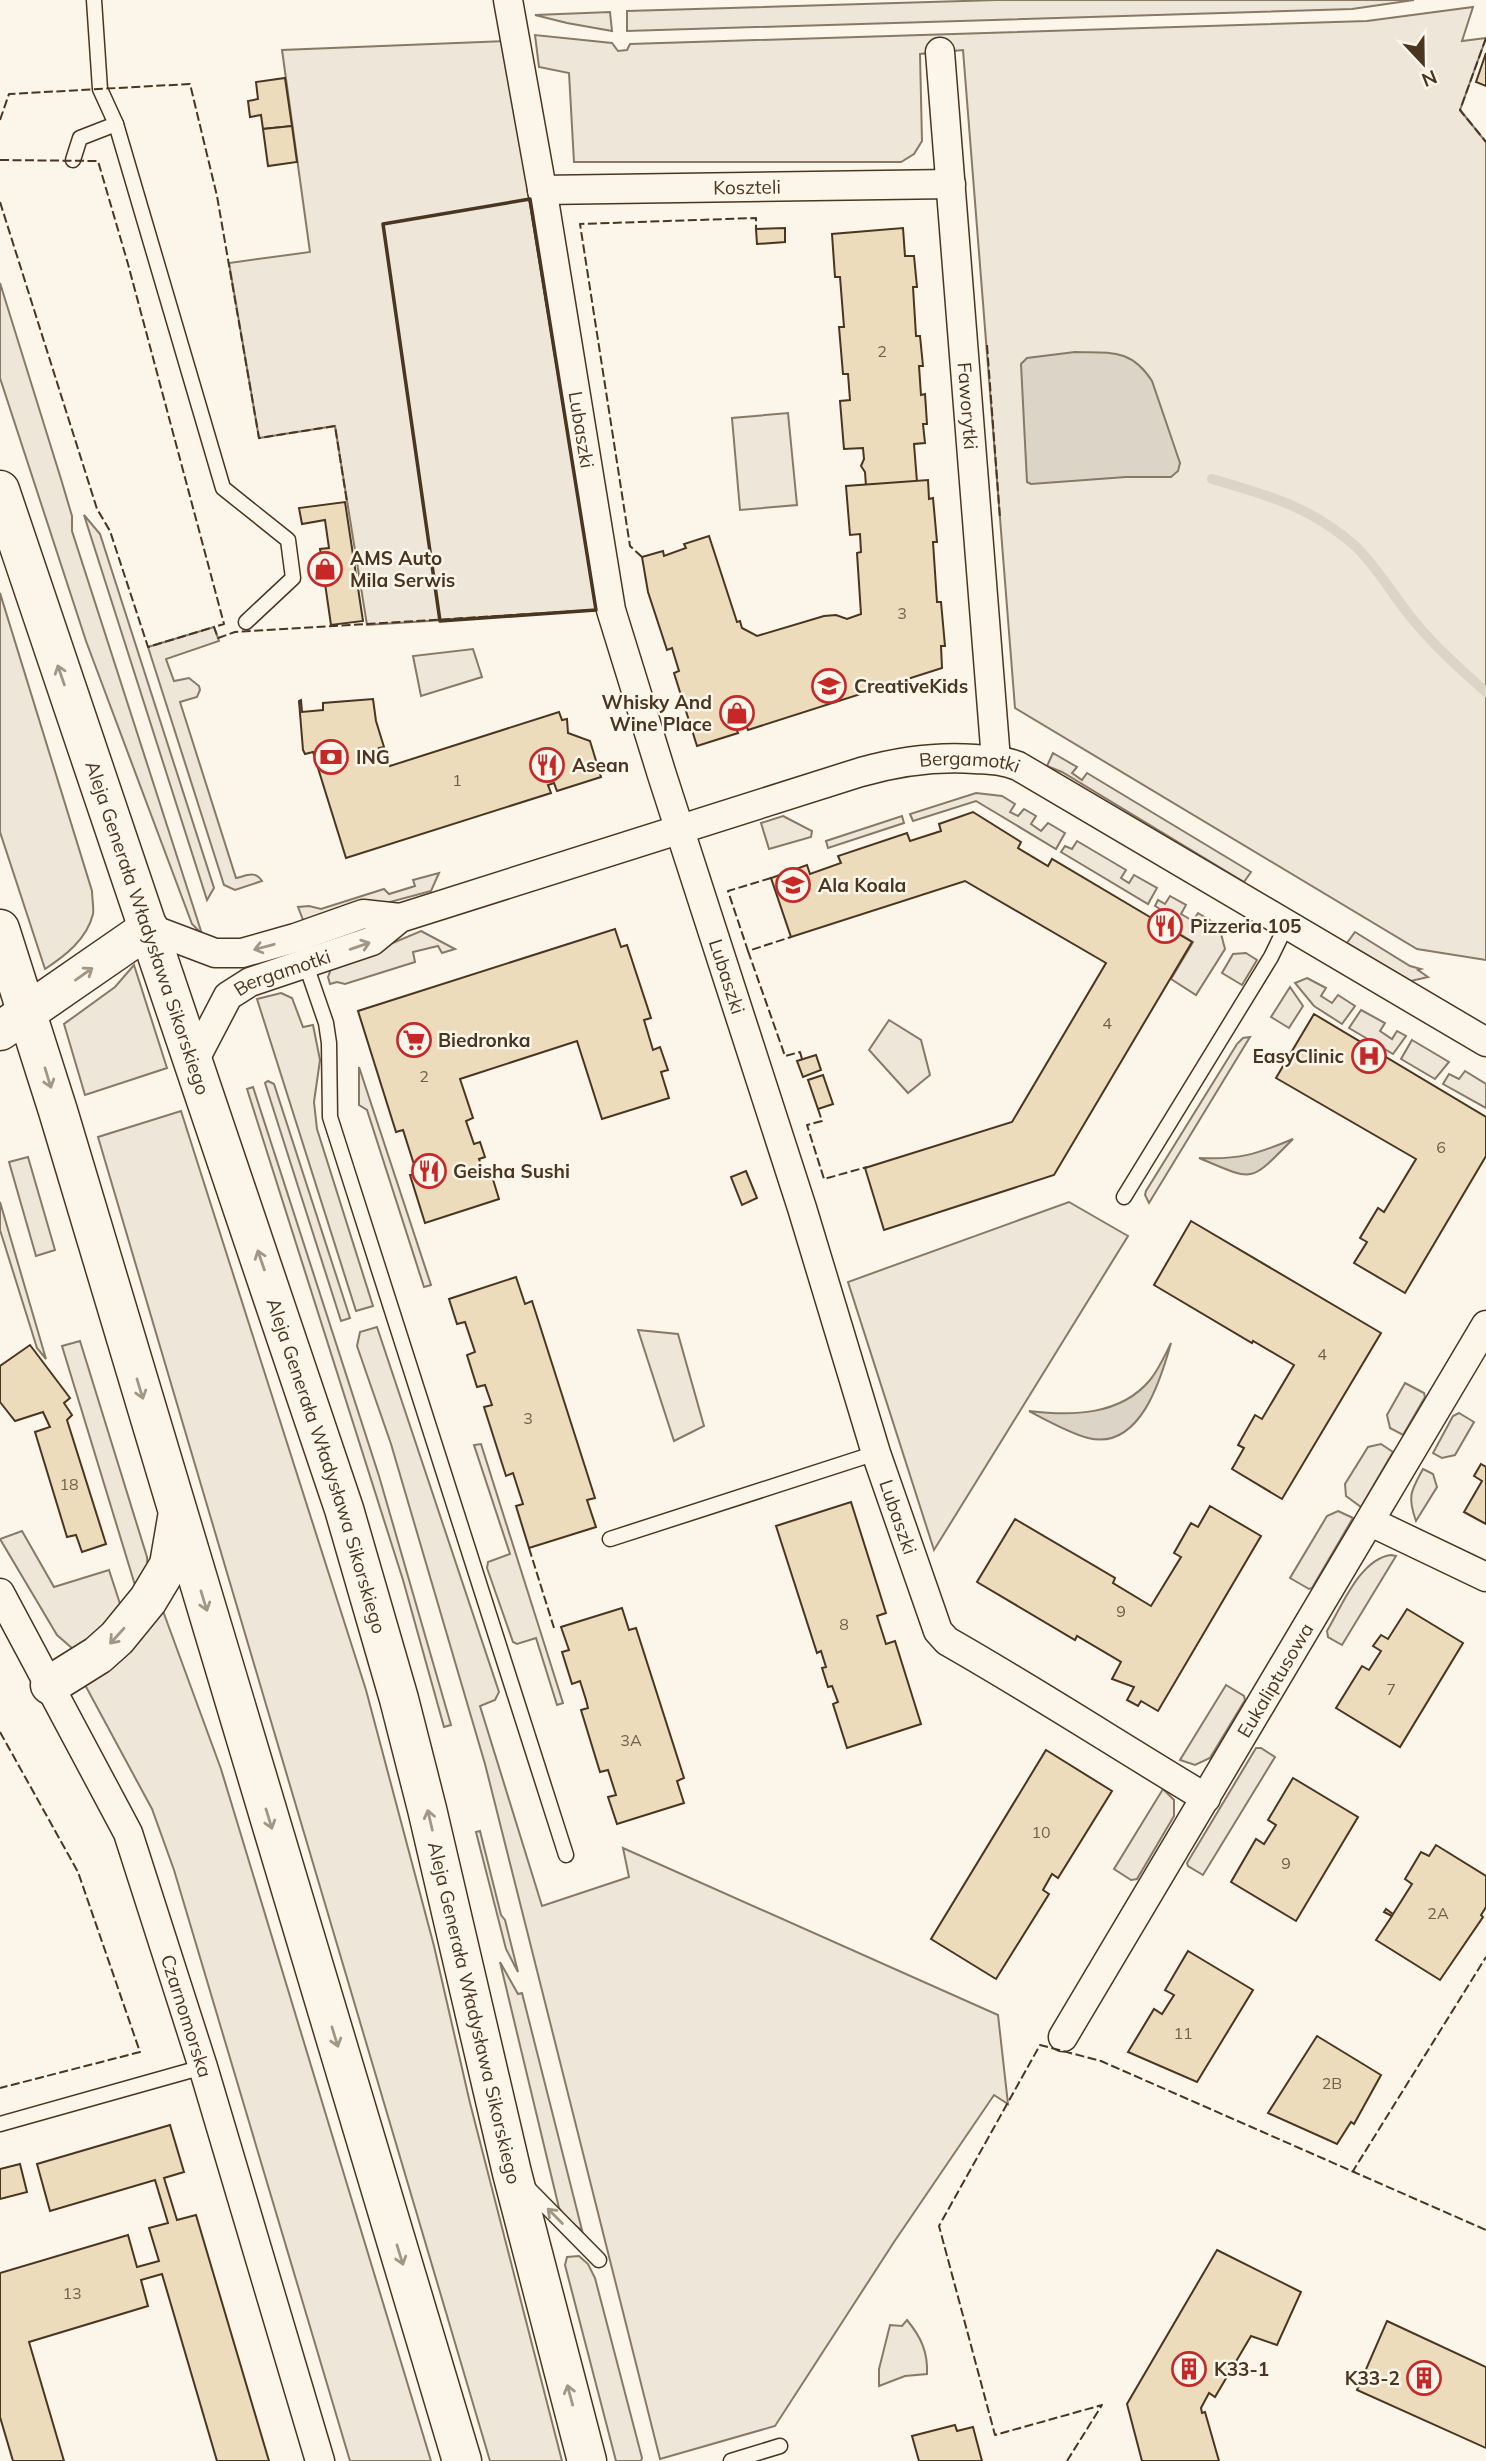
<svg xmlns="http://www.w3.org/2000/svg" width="1486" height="2461" font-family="Mulish,sans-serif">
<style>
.green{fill:#ede6d9;stroke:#887966;stroke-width:2}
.water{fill:#dcd4c6;stroke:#887966;stroke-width:2}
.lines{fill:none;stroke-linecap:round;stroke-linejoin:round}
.stream{stroke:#dcd4c6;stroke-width:10}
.building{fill:#ecdcbc;stroke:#4a3520;stroke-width:2}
.lane-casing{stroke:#4a3520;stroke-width:17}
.street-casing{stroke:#4a3520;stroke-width:31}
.secondary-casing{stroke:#4a3520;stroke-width:41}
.primary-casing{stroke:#4a3520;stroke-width:41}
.lane{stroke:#fbf6e9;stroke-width:14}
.street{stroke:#fbf6e9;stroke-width:28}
.secondary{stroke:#fbf6e9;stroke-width:38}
.primary{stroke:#fbf6e9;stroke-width:38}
.fence{stroke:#4a3520;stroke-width:2;stroke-dasharray:9 3.5;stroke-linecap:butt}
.wall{stroke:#4a3520;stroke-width:3.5}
.oneway{stroke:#a29684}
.labels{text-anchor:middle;stroke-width:5;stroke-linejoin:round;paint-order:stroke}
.number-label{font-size:16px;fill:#725f47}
.street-label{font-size:19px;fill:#4a3520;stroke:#fbf6e9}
.poi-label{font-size:19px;font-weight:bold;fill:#4a3520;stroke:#fbf6e9;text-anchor:start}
</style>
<rect width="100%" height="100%" fill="#fbf6e9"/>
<g class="green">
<path d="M997,0H1414L1352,9L627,31V11Z"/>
<path d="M1473,7L1462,41L1486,38L1460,110L1486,142V960L1417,949L1015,708L963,50L920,54L922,141L914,154L901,162H574L569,73L539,67L535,35L612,43L618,51L627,50L630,44L1367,21Z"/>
<path d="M610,12L612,31L567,23L535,15Z"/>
<path d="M506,41L596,610L367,625L335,426L259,438L229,263L310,252L282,50Z"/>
<path d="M0,283L61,479L72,516V531L202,934L192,924L86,641L0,378Z"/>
<path d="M788,413L797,505L740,510L732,418Z"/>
<path d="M84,515L100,534L214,888L207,900Z"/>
<path d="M0,593L92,891C92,898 94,908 93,914C87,939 65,956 45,969L0,832Z"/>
<path d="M214,627L219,641L166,659L174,681L189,678L199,686L200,690L197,697L180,702L236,878C246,876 255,870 262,881L235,890L224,885L148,647Z"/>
<path d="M473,649L482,677L421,696L413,656Z"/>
<path d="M1053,753L1077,767L1072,773L1082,780L1087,773L1251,872L1244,882L1062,772L1047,766Z"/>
<path d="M976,793L1002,796L1015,804L1010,812L1018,816L1024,809L1036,816L1031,824L1041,831L1048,823L1065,833L1056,849L976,801L913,821L910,814Z"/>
<path d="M783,816L812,831L811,837L769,849L761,823Z"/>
<path d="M902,816L904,823L828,848L826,841Z"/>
<path d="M1077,841L1126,870L1121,878L1129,883L1134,875L1157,888L1148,904L1061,852L1065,846L1072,849Z"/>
<path d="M439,873L431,891L305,925L298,907L309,906L321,909L384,889L389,894L415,886L413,880Z"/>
<path d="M1170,896L1186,905L1181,914L1193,921L1198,913L1219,926L1225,949L1196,995L1171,979L1193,942L1175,931L1181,922L1155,906L1158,900L1165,904Z"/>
<path d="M421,931L455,949L442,953L438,946L413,952L415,962L345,984L337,982L330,984L328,977L331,969Z"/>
<path d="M1355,932L1410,966L1421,969L1418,970L1428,977L1411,981L1347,943Z"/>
<path d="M1246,953L1257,960L1242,985L1222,973L1233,954Z"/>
<path d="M134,965L167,1068L85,1095L64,1024L115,987Z"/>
<path d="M1307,978L1326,988L1321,996L1332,1003L1338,995L1355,1006L1342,1024L1314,1006L1295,983Z"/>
<path d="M1290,987L1303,1006L1289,1028L1271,1017Z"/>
<path d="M281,993L292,998L303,1027L313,1025L320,1060L314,1102L317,1129L373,1306L356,1311L257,999Z"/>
<path d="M1361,1010L1385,1023L1380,1031L1392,1039L1397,1031L1406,1036L1393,1054L1349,1028Z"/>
<path d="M889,1020L921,1040L930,1075L908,1093L869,1050Z"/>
<path d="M1250,1037L1149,1203L1145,1195L1146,1191L1237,1044L1243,1038Z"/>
<path d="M1412,1040L1449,1062L1435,1079L1401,1059Z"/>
<path d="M359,1067L431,1285L424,1287L367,1110L359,1105Z"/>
<path d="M1465,1071L1486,1084V1108L1443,1084L1449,1074L1459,1079Z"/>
<path d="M268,1081L274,1084L350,1318L341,1321L265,1083Z"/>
<path d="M253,1087L379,1476L451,1725L444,1727L403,1580L247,1089Z"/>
<path d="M181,1111L366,1690L434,1946L470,2103L562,2461H490L98,1137Z"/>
<path d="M28,1157L55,1250L36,1256L9,1162Z"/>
<path d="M0,1202L46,1359L37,1348L0,1230Z"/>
<path d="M1069,1202L1128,1236L934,1550L848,1282Z"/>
<path d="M377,1327L499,1692L495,1700L480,1706L542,1906L629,1877L623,1848L998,2015L1008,2104L994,2095L894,2242L775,2426L660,2459L485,1764L391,1444L357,1346L360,1332Z"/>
<path d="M638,1330L678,1334L704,1426L674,1441Z"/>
<path d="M80,1341L147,1557L148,1574L138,1595L62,1346Z"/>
<path d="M1405,1383L1424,1393L1425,1397L1403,1435L1390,1428L1387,1415Z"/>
<path d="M1459,1413L1474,1422L1455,1455L1442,1458L1433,1453L1453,1416Z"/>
<path d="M481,1444L563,1703L557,1705L536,1638L517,1644L513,1642L487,1568L488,1562L510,1554L474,1445Z"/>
<path d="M1381,1444L1393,1452L1361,1507L1346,1496L1345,1484L1368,1447Z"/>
<path d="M1423,1469L1433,1474L1437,1487L1416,1521C1407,1496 1411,1491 1423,1469Z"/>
<path d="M1338,1511L1353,1518L1312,1588L1309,1589L1290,1578L1327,1516Z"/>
<path d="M22,1531L54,1587L109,1570L124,1616L73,1649L57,1635L0,1539Z"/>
<path d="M1391,1555L1396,1556L1342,1645L1328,1637L1327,1631C1342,1606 1360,1559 1391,1555Z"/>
<path d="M163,1611L221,1769L431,2461H350L174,1870L152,1809L84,1683Z"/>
<path d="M1226,1685L1244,1696L1245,1700L1210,1758L1195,1765L1180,1760Z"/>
<path d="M1256,1748H1261L1275,1757L1203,1875L1188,1866L1187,1863Z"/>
<path d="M1163,1789L1174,1800V1816L1137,1879L1131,1880L1114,1869Z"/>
<path d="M480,1831L501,1915L505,1920L518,1972L506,1949L476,1832Z"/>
<path d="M500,1962L518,1994L522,1993L582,2230L571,2223L559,2208Z"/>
<path d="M579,2256L588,2264L595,2278L642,2458L641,2461H616L565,2265L567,2257Z"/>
<path d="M907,2320C921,2337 928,2352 927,2374L905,2376L879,2386V2369L890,2325L902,2326Z"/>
</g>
<g class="water">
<path d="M1075,352C1110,353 1131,348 1152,381L1180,463L1178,471L1171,477H1126L1031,484L1027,482L1021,364L1027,358Z"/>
<path d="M1293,1139C1249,1183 1256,1182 1199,1158C1239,1160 1257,1154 1293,1139Z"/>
<path d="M1171,1343C1161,1379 1140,1451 1088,1438C1067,1432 1048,1421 1029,1411C1071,1416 1120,1416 1150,1380C1159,1369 1165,1355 1171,1343Z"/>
</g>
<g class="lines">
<path class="stream" d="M1212,479C1267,495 1307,505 1353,544C1371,559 1394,596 1410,616C1432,644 1459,668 1486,692"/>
</g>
<g class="building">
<path d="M1486,53V86L1476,82Z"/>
<path d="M285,78L292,126L263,129L261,115L250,117L248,101L258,99L256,82Z"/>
<path d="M292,126L297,162L268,166L263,129Z"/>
<path d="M785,228V242L757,244L756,229Z"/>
<path d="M903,228L905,256H914L917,287H913L916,336H920L923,366H919L921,395L925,394L927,424H923L925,443L914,444L917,482L866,486L865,472L861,466L864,459L863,448L844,449L840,401L850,400L848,374H843L839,327H844L840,277H835L832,234Z"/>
<path d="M928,480L929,499L933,498L937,542H933L937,602H941L945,646H941L942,668L748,730L746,725L736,728L738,733L697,746L674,673L679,671L672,648L667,650L648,592L642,557L663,551L664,556L686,548L684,544L709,536L737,622L740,621L742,628L757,636L824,616L836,615L847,619L861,614L857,553L861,552L860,534L850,535L846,486Z"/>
<path d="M345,502L363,621L331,625L320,549L329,548L325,520L302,524L299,508Z"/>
<path d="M373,699L376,721L384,747L379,748L383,760L388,759L390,766L559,712L562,720L567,719L568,733L590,741L601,777L557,791L554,783L548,785L551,793L346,858L313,752L305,754L303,750L299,701L301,700L302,712L323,710V703Z"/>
<path d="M973,812L1021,842L1018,848L1048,866L1052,859L1192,942L1054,1175L884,1230L865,1168L1012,1122L1106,963L965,881L791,937L771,878L807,865L810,874L841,863L838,856L907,833L910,841L941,831L939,824Z"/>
<path d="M615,929L621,947L627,945L651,1018L644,1020L653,1050L660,1047L668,1070L661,1072L669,1098L602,1119L577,1041L460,1079L473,1118L466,1121L474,1144L480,1142L485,1157L479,1159L484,1175L491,1173L499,1199L425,1223L410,1175L417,1174L403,1130L396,1132L358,1011Z"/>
<path d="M1314,1014L1486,1117V1156L1405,1293L1354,1263L1367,1242L1360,1238L1378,1208L1384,1212L1416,1159L1276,1078Z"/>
<path d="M816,1055L821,1070L803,1077L797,1061Z"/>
<path d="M823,1075L833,1104L818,1109L808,1080Z"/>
<path d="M746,1171L757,1198L742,1205L731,1177Z"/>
<path d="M1191,1221L1381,1333L1282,1499L1232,1469L1244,1448L1238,1445L1255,1415L1262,1419L1294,1365L1253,1341L1252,1343L1154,1285Z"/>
<path d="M516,1277L525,1304L532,1301L595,1498L587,1500L596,1527L529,1548L516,1506L523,1504L513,1473L506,1476L484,1407L492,1405L485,1385L477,1387L467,1355L475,1352L465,1322L457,1324L449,1299Z"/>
<path d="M30,1345L70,1398L64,1403L72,1415L67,1420L106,1544L82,1552L76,1535L67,1537L35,1432L50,1427L43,1412L15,1421L0,1402V1366Z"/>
<path d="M1481,1464L1486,1467V1524L1464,1512L1482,1481L1474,1476Z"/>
<path d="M851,1502L886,1613L877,1616L886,1644L895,1641L921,1724L847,1748L833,1704L838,1702L832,1686L828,1687L822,1668L826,1667L821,1651L817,1653L776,1526Z"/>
<path d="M1210,1506L1261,1536L1158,1711L1141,1701L1138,1706L1127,1700L1134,1687L1112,1679L1121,1662L1077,1636L1075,1640L977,1582L1015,1519L1115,1578L1113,1583L1151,1606L1181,1557L1174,1553L1191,1523L1198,1527Z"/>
<path d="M622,1608L629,1630L636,1628L684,1778L677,1781L684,1803L617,1824L608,1797L616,1795L608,1770L600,1772L581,1710L588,1708L586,1700L580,1681L572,1684L562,1652L569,1650L561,1627Z"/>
<path d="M1407,1609L1463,1643L1400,1747L1336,1708L1362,1666L1369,1670L1381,1651L1373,1646L1381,1635L1388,1639Z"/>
<path d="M1046,1750L1112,1791L1058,1878L1052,1874L1043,1890L1049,1894L996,1979L931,1939Z"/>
<path d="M1293,1778L1358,1817L1296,1921L1231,1882L1256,1839L1264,1844L1276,1825L1268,1820Z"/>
<path d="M1436,1845L1486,1876V1907L1481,1915L1483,1917L1440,1980L1376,1940L1392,1916L1384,1912L1386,1909L1393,1914L1412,1884L1405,1879L1421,1852L1429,1856Z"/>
<path d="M1188,1951L1253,1990L1197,2082L1128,2052L1154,2009L1162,2014L1174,1995L1165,1990Z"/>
<path d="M1317,2036L1381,2075L1354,2124L1351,2122L1337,2144L1268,2113Z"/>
<path d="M170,2125L184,2172L164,2178L177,2220L196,2215L269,2461H217L162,2274L141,2280L148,2306L29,2342L64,2461H13L0,2417V2273L128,2235L137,2267L159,2261L149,2228L168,2223L155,2180L50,2211L37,2164Z"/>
<path d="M20,2164L27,2192L0,2199V2169Z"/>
<path d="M1217,2250L1301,2292L1277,2345L1251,2336L1215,2397L1209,2393L1201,2408L1202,2413L1205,2412L1219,2461H1142L1127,2404Z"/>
<path d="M1387,2321L1486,2367V2448L1357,2390Z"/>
<path d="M955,2425L957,2431L973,2427L982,2461H919L912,2436Z"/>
</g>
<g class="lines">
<g class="lane-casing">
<g id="lane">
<path d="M94,0L100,89L116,124L223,488L288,540L293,578L246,622"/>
<path d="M73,160L80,138L116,124"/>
<path d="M306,965L326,1023L329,1043L330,1117L566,1855"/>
<path d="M1124,1197L1271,957L1287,924"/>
<path d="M610,1539L876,1453"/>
<path d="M0,2124L203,2067"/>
<path d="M526,2186L599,2260"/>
<path d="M731,2461L780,2446"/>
</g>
</g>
<g class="street-casing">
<g id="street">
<path id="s1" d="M508,0L545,206L611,610L662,775L802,1208L876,1453L938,1631L947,1641C1035,1691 1119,1746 1206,1798"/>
<path id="s2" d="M940,52L996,760"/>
<path id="s3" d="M542,190L951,184"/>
<path d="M149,928L215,953H242L295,938L363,914L400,918"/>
<path id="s4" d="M194,1061L228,996L250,982L372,941L400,918L861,772C900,761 935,756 975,759C990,760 1003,760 1018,766L1486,1042"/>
<path d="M1371,1522L1486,1577"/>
<path id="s5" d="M0,1593L128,1833L203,2067L320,2461"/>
<path id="s6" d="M1063,2037L1486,1325"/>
</g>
</g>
<g class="secondary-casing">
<path id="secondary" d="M0,1031L149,928"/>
</g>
<g class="primary-casing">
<g id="primary">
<path id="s7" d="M0,490L344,1509L399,1699L427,1809L512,2173L587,2461"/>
<path d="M0,929L58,1111L462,2461"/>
<path d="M50,1685L98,1655L117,1638L148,1600L169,1565L177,1518"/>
</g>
</g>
<use href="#lane" class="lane"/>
<use href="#street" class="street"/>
<use href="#secondary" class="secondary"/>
<use href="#primary" class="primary"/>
<g class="fence">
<path d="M1486,38L1460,110L1486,142"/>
<path d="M0,120L9,94L190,84L217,196L259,438L335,426L347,502"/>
<path d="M0,160L98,161L128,264L224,624L214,627"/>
<path d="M0,202L97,509L110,531L148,647L214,627L218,638L235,632L596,610"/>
<path d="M987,345L1000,518"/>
<path d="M642,557L630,546L580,224L756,218V229"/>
<path d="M771,878L728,891L748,951L791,937"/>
<path d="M748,951L785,1056L800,1052L802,1059"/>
<path d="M818,1109L822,1121L807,1125L824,1179L867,1167"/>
<path d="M529,1548L554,1628"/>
<path d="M0,1732L78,1872L140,2052L0,2088"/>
<path d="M1355,2172L1353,2171L1486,1957"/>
<path d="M1067,2461L1102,2405L995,2435L939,2226L1040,2045L1101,2061L1486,2230"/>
</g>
<path class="wall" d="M530,199L596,610L440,621L383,224Z"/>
</g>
<defs><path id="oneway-shaft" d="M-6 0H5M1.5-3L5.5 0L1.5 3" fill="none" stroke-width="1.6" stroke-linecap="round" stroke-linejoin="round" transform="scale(1.75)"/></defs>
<g class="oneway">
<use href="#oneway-shaft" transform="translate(61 675) rotate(-109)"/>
<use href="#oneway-shaft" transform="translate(360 946) rotate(-19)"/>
<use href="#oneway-shaft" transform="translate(264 947) rotate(165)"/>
<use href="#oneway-shaft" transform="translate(84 974) rotate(-35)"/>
<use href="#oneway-shaft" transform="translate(48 1078) rotate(73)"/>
<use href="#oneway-shaft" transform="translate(261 1260) rotate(-109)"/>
<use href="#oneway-shaft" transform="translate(140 1389) rotate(73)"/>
<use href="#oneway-shaft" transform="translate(204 1601) rotate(73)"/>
<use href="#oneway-shaft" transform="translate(117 1636) rotate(132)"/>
<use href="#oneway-shaft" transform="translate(269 1819) rotate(73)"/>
<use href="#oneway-shaft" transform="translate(430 1820) rotate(-103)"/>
<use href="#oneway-shaft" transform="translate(335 2037) rotate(73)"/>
<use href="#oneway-shaft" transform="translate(555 2216) rotate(-135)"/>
<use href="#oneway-shaft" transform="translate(400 2255) rotate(73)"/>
<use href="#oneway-shaft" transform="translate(570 2395) rotate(-105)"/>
</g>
<defs>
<g id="shop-ring" transform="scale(1.75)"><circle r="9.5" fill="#fbf6e9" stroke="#c62828" stroke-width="1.5"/><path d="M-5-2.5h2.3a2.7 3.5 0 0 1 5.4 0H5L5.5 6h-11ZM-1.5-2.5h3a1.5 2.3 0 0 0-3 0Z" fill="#c62828"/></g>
<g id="school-ring" transform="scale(1.75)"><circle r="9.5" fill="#fbf6e9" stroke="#c62828" stroke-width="1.5"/><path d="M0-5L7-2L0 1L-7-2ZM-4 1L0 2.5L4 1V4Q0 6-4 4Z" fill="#c62828"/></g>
<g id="bank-ring" transform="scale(1.75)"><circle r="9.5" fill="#fbf6e9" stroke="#c62828" stroke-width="1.5"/><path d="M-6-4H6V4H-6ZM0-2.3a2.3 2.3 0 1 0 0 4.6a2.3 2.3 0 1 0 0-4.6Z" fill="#c62828"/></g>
<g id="restaurant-ring" transform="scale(1.75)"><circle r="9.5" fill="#fbf6e9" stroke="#c62828" stroke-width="1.5"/><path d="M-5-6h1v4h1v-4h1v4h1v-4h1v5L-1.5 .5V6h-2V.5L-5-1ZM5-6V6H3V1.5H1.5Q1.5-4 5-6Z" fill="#c62828"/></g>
<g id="supermarket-ring" transform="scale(1.75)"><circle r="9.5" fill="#fbf6e9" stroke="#c62828" stroke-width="1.5"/><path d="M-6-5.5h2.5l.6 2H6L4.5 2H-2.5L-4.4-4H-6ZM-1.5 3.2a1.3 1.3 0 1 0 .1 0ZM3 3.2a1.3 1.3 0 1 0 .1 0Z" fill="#c62828"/></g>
<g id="hospital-ring" transform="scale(1.75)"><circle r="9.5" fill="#fbf6e9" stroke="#c62828" stroke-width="1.5"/><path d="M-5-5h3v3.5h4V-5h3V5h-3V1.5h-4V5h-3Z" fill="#c62828"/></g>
<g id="building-ring" transform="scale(1.75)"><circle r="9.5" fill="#fbf6e9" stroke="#c62828" stroke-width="1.5"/><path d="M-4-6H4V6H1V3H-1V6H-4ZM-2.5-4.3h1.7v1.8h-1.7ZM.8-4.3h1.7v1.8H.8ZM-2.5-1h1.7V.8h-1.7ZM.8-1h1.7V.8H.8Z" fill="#c62828"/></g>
</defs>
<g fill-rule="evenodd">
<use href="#shop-ring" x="325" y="569"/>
<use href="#school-ring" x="829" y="686"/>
<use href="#shop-ring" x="737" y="713"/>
<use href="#bank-ring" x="331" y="757"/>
<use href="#restaurant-ring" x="547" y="765"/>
<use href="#school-ring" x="793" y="885"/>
<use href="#restaurant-ring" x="1165" y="926"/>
<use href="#supermarket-ring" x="414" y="1040"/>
<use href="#hospital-ring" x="1369" y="1056"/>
<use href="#restaurant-ring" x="429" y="1171"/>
<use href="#building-ring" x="1189" y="2369"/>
<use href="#building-ring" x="1424" y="2378"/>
</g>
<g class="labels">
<g class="number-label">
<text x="882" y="357">2</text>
<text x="902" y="619">3</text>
<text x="457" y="786">1</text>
<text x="1107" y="1029">4</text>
<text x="424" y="1082">2</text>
<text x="1441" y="1153">6</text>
<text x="1322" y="1360">4</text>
<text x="528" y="1424">3</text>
<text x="69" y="1490">18</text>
<text x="1121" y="1617">9</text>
<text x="844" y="1630">8</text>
<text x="1391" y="1695">7</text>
<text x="631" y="1746">3A</text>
<text x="1041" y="1838">10</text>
<text x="1286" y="1869">9</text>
<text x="1438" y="1919">2A</text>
<text x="1183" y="2039">11</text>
<text x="1332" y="2089">2B</text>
<text x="72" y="2299">13</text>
</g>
<g class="street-label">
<text dy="7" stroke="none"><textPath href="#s3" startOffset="205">Koszteli</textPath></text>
<text dy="7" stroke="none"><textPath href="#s2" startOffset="355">Faworytki</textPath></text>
<text dy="7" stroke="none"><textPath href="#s1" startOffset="436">Lubaszki</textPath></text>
<text dy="7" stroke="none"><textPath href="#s4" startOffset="858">Bergamotki</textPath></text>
<text dy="7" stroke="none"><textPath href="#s7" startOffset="462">Aleja Generała Władysława Sikorskiego</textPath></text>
<text dy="7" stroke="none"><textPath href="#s4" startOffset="133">Bergamotki</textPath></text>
<text dy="7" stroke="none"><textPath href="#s1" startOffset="1003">Lubaszki</textPath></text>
<text dy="7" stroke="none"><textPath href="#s7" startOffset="1029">Aleja Generała Władysława Sikorskiego</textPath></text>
<text dy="7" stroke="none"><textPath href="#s1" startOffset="1570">Lubaszki</textPath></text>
<text dy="7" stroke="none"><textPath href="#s6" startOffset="415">Eukaliptusowa</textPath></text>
<text dy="7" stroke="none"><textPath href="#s7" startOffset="1596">Aleja Generała Władysława Sikorskiego</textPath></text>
<text dy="7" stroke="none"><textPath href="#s5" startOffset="464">Czarnomorska</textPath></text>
</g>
<g class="poi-label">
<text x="350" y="565">AMS Auto<tspan x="350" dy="22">Mila Serwis</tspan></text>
<text x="854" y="693">CreativeKids</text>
<text x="712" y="709" text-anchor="end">Whisky And<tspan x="712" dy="22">Wine Place</tspan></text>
<text x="356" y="764">ING</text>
<text x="572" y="772">Asean</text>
<text x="818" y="892">Ala Koala</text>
<text x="1190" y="933">Pizzeria 105</text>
<text x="438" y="1047">Biedronka</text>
<text x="1344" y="1063" text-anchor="end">EasyClinic</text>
<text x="453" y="1178">Geisha Sushi</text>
<text x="1214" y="2376">K33-1</text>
<text x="1400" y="2385" text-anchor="end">K33-2</text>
</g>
</g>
<g transform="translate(1423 63) rotate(158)" stroke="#fbf6e9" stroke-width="5" paint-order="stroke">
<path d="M0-5L12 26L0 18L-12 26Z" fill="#4a3520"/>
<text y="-10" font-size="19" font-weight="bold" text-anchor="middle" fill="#4a3520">N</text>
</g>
</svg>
